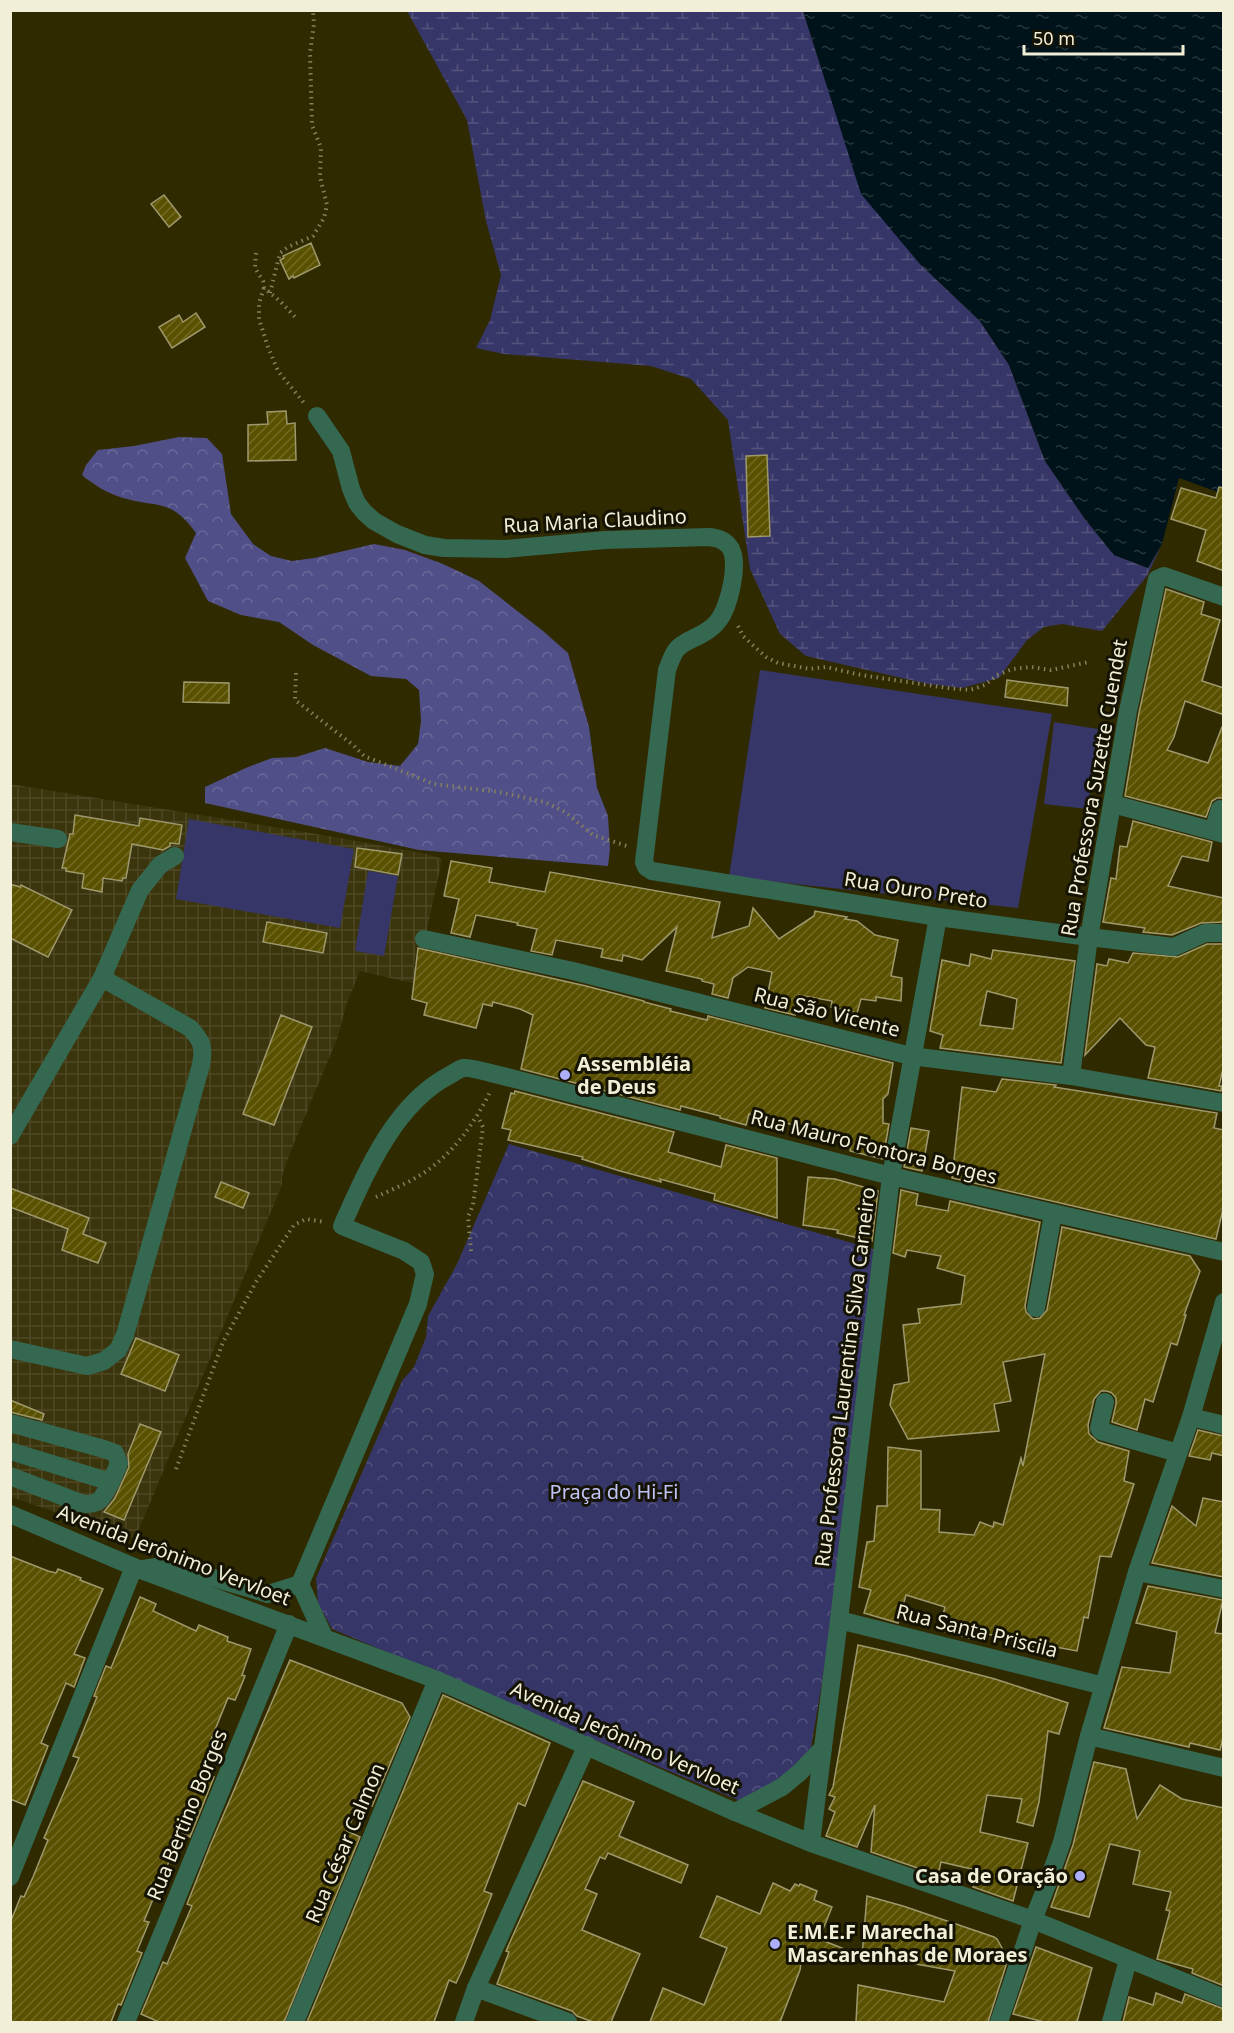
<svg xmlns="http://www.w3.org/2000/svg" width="1234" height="2033" font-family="'Noto Sans',sans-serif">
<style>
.industrial{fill:url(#industrial-grid)}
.grass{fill:#373668}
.forest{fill:url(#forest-crowns)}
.wetland{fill:url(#wetland-marsh)}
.park{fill:url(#park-crowns)}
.water{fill:url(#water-ripples)}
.building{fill:url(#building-hatch);stroke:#9e996d;stroke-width:1.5;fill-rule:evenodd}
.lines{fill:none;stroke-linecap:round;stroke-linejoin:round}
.path{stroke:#85805f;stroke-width:4;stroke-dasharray:1.5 4.5;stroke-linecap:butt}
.minor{stroke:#356851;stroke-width:18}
.poi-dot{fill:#adaffb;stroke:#151303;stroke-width:2}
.labels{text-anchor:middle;stroke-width:6;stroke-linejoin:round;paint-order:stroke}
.street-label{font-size:20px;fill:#f1efd8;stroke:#151303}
.poi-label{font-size:20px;font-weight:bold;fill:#f1efd8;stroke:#151303;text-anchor:start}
.park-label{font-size:20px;fill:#c2c4f8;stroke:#151303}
</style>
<defs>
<pattern id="industrial-grid" width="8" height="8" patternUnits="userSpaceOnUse" patternTransform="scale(1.5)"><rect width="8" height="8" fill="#3a350d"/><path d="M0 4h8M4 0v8" fill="none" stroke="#4d4924"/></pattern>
<pattern id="forest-crowns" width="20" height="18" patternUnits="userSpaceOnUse" patternTransform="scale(1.5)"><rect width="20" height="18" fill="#504f88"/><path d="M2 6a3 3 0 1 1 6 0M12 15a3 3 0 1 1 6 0" fill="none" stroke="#6a6998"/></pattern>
<pattern id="wetland-marsh" width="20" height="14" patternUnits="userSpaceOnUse" patternTransform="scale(1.5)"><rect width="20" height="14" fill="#373668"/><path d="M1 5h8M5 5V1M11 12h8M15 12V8" fill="none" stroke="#54537d"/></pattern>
<pattern id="park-crowns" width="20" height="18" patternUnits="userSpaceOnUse" patternTransform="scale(1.5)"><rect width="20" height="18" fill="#373668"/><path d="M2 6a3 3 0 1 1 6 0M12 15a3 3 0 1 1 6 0" fill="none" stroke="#54537d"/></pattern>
<pattern id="water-ripples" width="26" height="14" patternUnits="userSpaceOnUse" patternTransform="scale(1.5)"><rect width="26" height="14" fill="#00131b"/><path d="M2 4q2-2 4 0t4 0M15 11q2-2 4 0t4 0" fill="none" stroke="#26363b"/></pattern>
<pattern id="building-hatch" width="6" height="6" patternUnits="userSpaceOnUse" patternTransform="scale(1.5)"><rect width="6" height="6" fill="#5a5100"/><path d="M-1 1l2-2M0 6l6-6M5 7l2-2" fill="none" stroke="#726a24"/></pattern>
</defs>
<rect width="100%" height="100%" fill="#302a00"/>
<path class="industrial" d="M10,784L335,837L431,855L442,859L427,930L417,945L414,967L420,968L416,984L360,971L347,1003L337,1039L292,1148L282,1176V1185L135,1539L11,1497Z"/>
<g class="grass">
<path d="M760,670L1052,714L1018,908L729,877Z"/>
<path d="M1054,722L1098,729L1088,809L1044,804Z"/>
<path d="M189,819L354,849L340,928L176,899Z"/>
<path d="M368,871L398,876L384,956L355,951Z"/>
</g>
<path class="forest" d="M179,437L207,438L222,454L231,514L253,544L271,556L292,561L314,558L374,544L405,550L443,564L479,581L543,631L568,653L589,727L597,788L608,816L610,849L608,866L419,850L205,803V787L248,767L272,758L296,757L325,748L368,762L400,766L418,744L421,721L419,690L406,679L371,676L313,645L279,622L241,615L208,601L185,558L196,533C171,498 158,508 123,498C107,493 94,485 82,475L86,465L98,450L134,446Z"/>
<path class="wetland" d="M407,11H803L862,194L920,264L980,321L1009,365L1045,461L1085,519L1114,555L1148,568L1162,544L1147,576L1102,631L1062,624L1044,627L1027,640L999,678L962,688L928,684L806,656L780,634L750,569L728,420L691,379L651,366L504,354L476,348L490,320L501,275L486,221L467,120Z"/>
<path class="park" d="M509,1144L873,1249L869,1368L855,1483L809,1760L745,1803L332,1629L318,1603L316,1578L402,1381L414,1367L426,1337L428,1316L457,1264Z"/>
<path class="water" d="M803,11H1223V494L1179,478L1162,544L1148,568L1114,555L1085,519L1045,461L1009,365L980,321L920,264L861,194Z"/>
<g class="building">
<path d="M164,195L181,217L169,227L151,204Z"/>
<path d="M311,243L320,265L294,278L293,276L289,279L280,260L284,258L283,256Z"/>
<path d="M196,313L205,327L172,348L159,327L179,315L183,322Z"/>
<path d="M286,411L287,424L295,423L296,460L248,461V425L268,424L267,412Z"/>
<path d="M767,455L770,536L748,537L746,456Z"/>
<path d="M1219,487L1224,488V571L1197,561L1206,530L1171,519L1181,488L1216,498Z"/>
<path d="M1166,589L1204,602L1201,614L1220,620L1202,681L1224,688V715L1185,701L1174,737L1167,750L1208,763L1222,727H1224V798H1217L1212,801L1206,817L1125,796L1139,713Z"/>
<path d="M1007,680L1068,688L1067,706L1005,697Z"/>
<path d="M184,682L229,683V703L183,702Z"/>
<path d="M75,815L139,826L140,818L182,825L179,844L170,843V846L163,850L132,844L126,878H123L122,881L103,878L102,892L82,888L84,874L66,871V868H62L70,834H73Z"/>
<path d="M1133,821L1212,842L1208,861L1182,856L1168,886L1224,898V922L1201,923L1172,935L1143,932L1145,928L1103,922L1111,878L1116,879L1120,846L1127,847Z"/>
<path d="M357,848L402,854L398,875L355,867Z"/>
<path d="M451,861L492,868L489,882L545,892L550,872L720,902L712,938L749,926L753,908L779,939L814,916L815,911L847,917L845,919L857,921L875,935L898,940L891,976L902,978L901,1001L876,997V1001L861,999L857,1013L831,1007L832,1001L799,995L795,1015L765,1008L772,972L748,967L733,978L728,998L712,994L714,984L702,981V979L666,971L677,927L642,960L623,955L622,961L601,957L603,949L556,940L552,955L531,951L537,929L517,925L518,923L476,915L470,937L451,933L459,899L444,896Z"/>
<path d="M10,884L20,887L21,885L72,910L48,957L10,938Z"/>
<path d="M267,922L327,933L323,953L263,942Z"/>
<path d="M1207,944H1224V1065L1219,1086H1222L1221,1091L1148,1078L1155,1047L1146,1045L1120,1018L1085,1055L1097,964L1107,966L1109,959L1128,963L1133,953L1178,957Z"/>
<path d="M418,948L586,986L644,1001V1002L671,1009L670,1011L707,1020L708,1016L893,1063L888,1094L883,1099V1123L889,1124L883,1159L850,1151L851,1145L792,1134L794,1125L749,1114L746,1125L720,1118V1116L681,1106L680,1110L521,1069L533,1015L520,1009L493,1002L492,1006L483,1004L476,1028L424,1015L427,1003L412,999Z"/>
<path d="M993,950L1075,961L1061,1063L940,1048L943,1035L930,1031L942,960L969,966L971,954L991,959ZM987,991L1017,999L1013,1029L980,1025Z"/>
<path d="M281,1015L312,1027L274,1125L243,1114Z"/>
<path d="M1002,1079L1056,1085L1054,1087L1217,1113L1214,1128L1224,1130V1205L1216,1239L952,1178L962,1087L996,1092Z"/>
<path d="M515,1091L674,1132L668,1152L721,1167L726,1145L777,1158V1218L714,1200L715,1194L660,1179L661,1182L620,1171L582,1159L583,1157L508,1140L511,1130L502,1128L511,1093L514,1094Z"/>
<path d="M911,1128L929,1131L922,1171L904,1167Z"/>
<path d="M808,1177L835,1179L878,1191L872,1241L837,1233L838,1230L803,1225Z"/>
<path d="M221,1182L249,1193L243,1208L215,1197Z"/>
<path d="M10,1188L89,1218L83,1234L106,1243L98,1263L62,1250L68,1229L10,1207Z"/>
<path d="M901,1190L918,1194L916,1205L948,1211L950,1201L1040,1222L1025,1306L1026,1312L1033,1319L1040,1318L1047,1310L1062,1227L1190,1256L1200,1271L1184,1315H1186L1177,1345L1171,1343L1153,1402L1145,1399L1137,1430L1112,1422L1116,1404V1398L1112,1393L1107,1391H1101L1094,1399L1088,1425L1089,1434L1098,1442L1129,1451L1124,1481L1134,1484L1111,1557L1100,1556L1088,1618L1084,1617L1077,1651L1033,1643V1647L1012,1643L1013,1638L972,1632L969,1638L939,1630L945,1607L906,1595L898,1623L864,1613L871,1590L859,1587L867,1542L874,1541L877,1506H887L888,1447L921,1451V1509L940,1510L939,1532L974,1535L980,1522L993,1527L994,1522L1003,1525L1021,1458L1023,1466L1045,1354L1003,1362L1011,1401L994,1404L999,1431L908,1439L890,1405L894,1385L909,1382L903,1325L920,1323L918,1309L961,1304L965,1276L937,1268L941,1256L907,1250L905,1257L893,1253Z"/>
<path d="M136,1338L179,1355L165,1391L121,1374Z"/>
<path d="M10,1400L44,1414L42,1420L10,1412Z"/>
<path d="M140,1424L161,1432L124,1520L104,1512L115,1498L129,1467L128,1454Z"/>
<path d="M1198,1430L1224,1436V1456L1212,1453L1210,1460L1189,1456Z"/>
<path d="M1203,1498L1224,1502V1577L1152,1563L1172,1506L1196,1526Z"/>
<path d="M10,1556L48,1571L56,1573L58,1569L81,1578L80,1580L103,1589L74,1654L85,1658L74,1687L66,1683L41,1743L48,1746L25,1805L10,1799Z"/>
<path d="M1148,1586L1223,1600L1215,1633L1224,1634V1734L1220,1750L1190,1743L1189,1747L1104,1728L1122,1667L1170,1673L1177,1632L1136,1623Z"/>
<path d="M140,1597L156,1604L153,1611L196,1631L199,1625L228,1637L227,1641L251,1649L242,1675L245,1676L239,1691L235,1700L228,1698L210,1742L215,1743L203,1773L214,1777L190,1837L181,1833L156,1892L144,1921L149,1922L137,1951L142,1953L121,2005L118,2004L111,2022H10V1923L21,1896L24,1897L33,1877L48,1840L44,1838L79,1758L73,1756L97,1697L94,1696L106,1666L111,1668Z"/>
<path d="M858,1645L907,1656L995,1679L1068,1703L1059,1734L1048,1731L1039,1802L1033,1826L1017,1822L1022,1799L987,1795L980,1832L1028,1843L1013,1901L973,1887L976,1870L941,1862L938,1875L871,1852L875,1805L857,1847L826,1836L835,1812L829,1809L835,1797L829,1795L833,1787Z"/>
<path d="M290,1660L402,1703L410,1717L372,1806L360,1801L347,1831L360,1837L284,2022H159L141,2014L163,1962L167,1964L192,1906L187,1904L210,1846Z"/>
<path d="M443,1695L550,1743L525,1806L518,1803L484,1891L492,1894L463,1968L456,1983L449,1980L434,2022H307Z"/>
<path d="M1094,1762L1126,1769L1137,1819L1160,1785L1182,1799L1224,1808V1986L1192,1973L1193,1969L1157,1959L1170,1911L1166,1910L1171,1892L1133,1884L1140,1851L1110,1844L1089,1917L1051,1907L1073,1845Z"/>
<path d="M583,1781L634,1802L619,1836L688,1865L681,1883L608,1853L605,1859L600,1857L585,1889L597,1894L582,1930L640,1954L611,2022H593L577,2016L572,2011L497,1984L509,1952L506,1951L514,1933Z"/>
<path d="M773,1883L790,1891L795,1884L799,1886L800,1884L817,1891L814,1900L832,1907L819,1939L862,1956L867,1896L903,1906L994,1937L997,1939L1008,1959L988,2022H856L858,1985L944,2002L955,1971L899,1961V1963L861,1960L862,1958L861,1960L802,1955L800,1970L780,2022H650L663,1988L704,2005L727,1948L700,1937L717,1896L760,1914Z"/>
<path d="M1036,1947L1092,1968L1077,2022H1044L1013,2014Z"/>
<path d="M1156,1993L1182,2003L1185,1994L1224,2009V2022H1123L1129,1997L1153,2005Z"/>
</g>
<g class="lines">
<g class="path">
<path d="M256,253L255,268L263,281L264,288L280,301L297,319"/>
<path d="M264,288L259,303V319L268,347L278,371L304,403"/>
<path d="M270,293L280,253L288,247L313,236L324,218L327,205L320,177L321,148L312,125L310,53L314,24L313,10"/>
<path d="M738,626L743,636L755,647L766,657L778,663L810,669L826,667L861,675L948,688L970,690L985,685L997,675L1013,669L1031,667L1051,670L1089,662"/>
<path d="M296,673L295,700L353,745L364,756L434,784L499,792L545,802L565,812L593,835L627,846"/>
<path d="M376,1197C391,1190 408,1183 422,1174C453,1154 474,1124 490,1092"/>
<path d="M471,1251L468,1217L473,1205L483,1127L478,1117"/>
<path d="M176,1469L223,1342L256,1282L294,1225L306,1219L324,1222"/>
</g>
<g class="minor">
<path d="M317,416L341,451L351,489L357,503L364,512L374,521L397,534L425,545L444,548L506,549L605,540L709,537C717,538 723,539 729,546C741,560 729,607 718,621C707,636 685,639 677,649C672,655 670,663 667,670L644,862L646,867L652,871L938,917L1089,937L1174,947L1205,933H1224"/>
<path d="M1113,804L1224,834"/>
<path d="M1213,831L1220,809"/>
<path d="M10,832L58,839"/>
<path d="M424,939L573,971L911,1056L1071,1076L1224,1103"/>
<path d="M1071,1076L1089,937L1128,711L1157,579L1164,576L1224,597"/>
<path d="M10,1136L102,978L140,890L160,865L175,856"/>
<path d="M1036,1308L1053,1214"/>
<path d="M10,1349L87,1366L104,1361L118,1350L125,1335L201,1065C204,1047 203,1042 190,1028L102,978"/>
<path d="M1105,1402L1099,1428L1101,1431L1178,1453"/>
<path d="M1191,1417L1224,1425"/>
<path d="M10,1423L104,1449L115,1453L119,1463L111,1482"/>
<path d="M10,1451L111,1482C102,1497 102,1505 83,1504L10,1476"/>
<path d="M10,1514L141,1570L437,1680L735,1812L811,1843L1033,1920L1224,1998"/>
<path d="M143,1569L169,1565L268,1594L300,1584"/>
<path d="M1137,1572L1224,1589"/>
<path d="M839,1620L1104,1686"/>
<path d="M324,1637L300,1584L418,1304L425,1274L421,1262L404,1251L342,1226C366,1172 395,1103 450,1075C454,1073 459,1069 463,1068C470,1067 490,1073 499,1075L891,1176L1224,1252"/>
<path d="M1089,1736L1224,1768"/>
<path d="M735,1812L782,1787L800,1772L823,1748"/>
<path d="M811,1843L839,1620L891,1176L938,917"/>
<path d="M10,1877L134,1567"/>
<path d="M476,1988L568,2022"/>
<path d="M126,2022L289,1624"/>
<path d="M295,2022L437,1680"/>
<path d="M464,2022L476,1988L587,1745"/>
<path d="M999,2022L1033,1920L1047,1885L1062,1842L1089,1736L1137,1572L1191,1417L1224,1302"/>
<path d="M1111,2022L1128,1960"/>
</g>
</g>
<g class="poi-dot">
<circle cx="565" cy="1075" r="6"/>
<circle cx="1080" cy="1876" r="6"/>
<circle cx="775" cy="1944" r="6"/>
</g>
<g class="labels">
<g class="street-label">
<text transform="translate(595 521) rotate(-3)" y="7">Rua Maria Claudino</text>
<text transform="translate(1094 788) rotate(-80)" y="7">Rua Professora Suzette Cuendet</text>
<text transform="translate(916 890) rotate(9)" y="7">Rua Ouro Preto</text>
<text transform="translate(827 1012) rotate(14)" y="7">Rua São Vicente</text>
<text transform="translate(874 1147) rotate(14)" y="7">Rua Mauro Fontora Borges</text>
<text transform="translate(845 1377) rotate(-83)" y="7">Rua Professora Laurentina Silva Carneiro</text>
<text transform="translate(174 1555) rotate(21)" y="7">Avenida Jerônimo Vervloet</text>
<text transform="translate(977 1631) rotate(14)" y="7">Rua Santa Priscila</text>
<text transform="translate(625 1738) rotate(24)" y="7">Avenida Jerônimo Vervloet</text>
<text transform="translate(187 1815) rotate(-68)" y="7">Rua Bertino Borges</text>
<text transform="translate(345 1843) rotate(-67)" y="7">Rua César Calmon</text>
</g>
<g class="poi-label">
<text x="577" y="1071">Assembléia<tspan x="577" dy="23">de Deus</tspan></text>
<text x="1068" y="1883" text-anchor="end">Casa de Oração</text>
<text x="787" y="1939">E.M.E.F Marechal<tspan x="787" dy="23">Mascarenhas de Moraes</tspan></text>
</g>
<g class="park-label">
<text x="614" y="1499">Praça do Hi-Fi</text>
</g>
</g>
<rect width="1234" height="2033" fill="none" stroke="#f1efd8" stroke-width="24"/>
<path d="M1024 45v9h159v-9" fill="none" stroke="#f1efd8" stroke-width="3"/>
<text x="1033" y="45" font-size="18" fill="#f1efd8" stroke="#151303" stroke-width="4.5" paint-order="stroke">50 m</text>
</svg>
